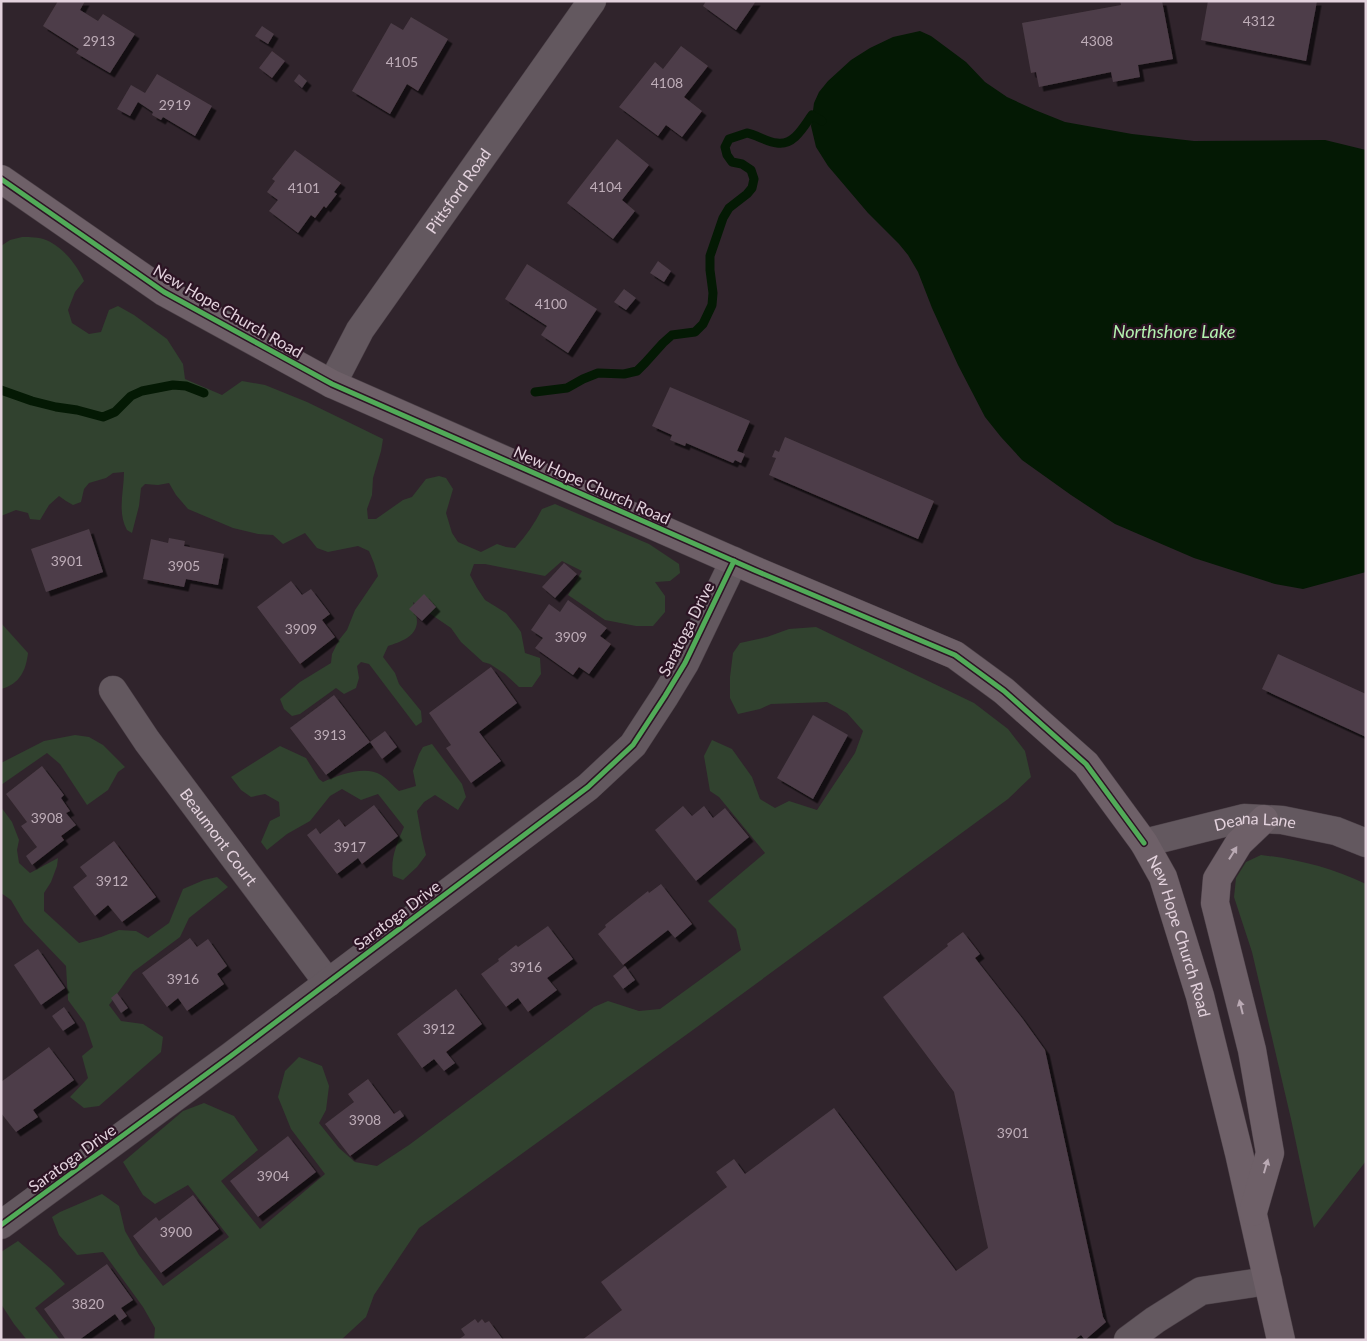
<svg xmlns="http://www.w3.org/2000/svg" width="1367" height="1341" font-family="Lato,sans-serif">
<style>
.green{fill:#31422f}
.water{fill:#041904}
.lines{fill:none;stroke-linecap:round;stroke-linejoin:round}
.stream{stroke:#041904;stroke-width:9}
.building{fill:#4d3e48;filter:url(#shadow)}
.minor-casing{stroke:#4c4148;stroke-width:29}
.major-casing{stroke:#4c4148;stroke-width:29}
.minor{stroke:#63585f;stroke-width:28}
.major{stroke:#6e6068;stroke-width:28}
.cycleway-casing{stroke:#2c1424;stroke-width:8}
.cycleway{stroke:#51ab58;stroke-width:5}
.oneway{fill:#baaab4}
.labels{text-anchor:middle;stroke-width:4.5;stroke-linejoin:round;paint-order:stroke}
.number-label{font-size:14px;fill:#beadb8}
.street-label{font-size:16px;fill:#e3d2dd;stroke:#2c1424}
.water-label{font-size:18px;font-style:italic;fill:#b3f1af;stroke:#2c1424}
</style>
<defs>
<filter id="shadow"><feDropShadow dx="4.5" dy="4.5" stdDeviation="0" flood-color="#0009"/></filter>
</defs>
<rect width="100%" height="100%" fill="#30242c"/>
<g class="green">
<path d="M22,237C30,237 39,237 46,240C63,247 77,265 84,281L75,292L68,310L72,323L89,334L101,332L109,310L118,306L134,315L167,339L183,364L185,379L222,395L242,381L265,385L307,402L383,439L381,451L373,478L372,495L367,509L368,519H376L403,500L412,497L426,479L439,476L446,478L453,489L446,513L452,533L458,542L481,552L497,544L506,547L515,548C526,536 535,523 542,509L555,504L649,544L679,564L680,573L670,581L655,582L665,596V612L653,626H636L605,620L568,595L582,571L562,561L545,576L485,564H474L470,575L477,588L485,600L506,613L516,625L521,632L525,653L540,658L541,674L532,687H519L505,674L490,664L483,662L461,642L451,628L413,602C414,608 417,615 417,622C416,637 400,642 388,646L383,657L395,673L399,684L421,711L422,722L416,726L369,664L361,662L357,666L359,678L356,688L344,694L336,688L300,714L292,716L284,709L280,699L300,682L331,663L332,654L339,640L347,630L355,610L378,576L374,563L369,551L358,546L328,552L317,548L305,533L283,544L273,535L258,534L233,528L188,509L176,495L169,483L158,485L145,484L141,488L139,506L132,533L127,530C117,512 124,491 124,472L113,473L106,478L89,483L84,489L81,502L73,505L66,501L59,496L49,505L40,520L30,519L28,513L16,510L1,516V246L10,240Z"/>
<path d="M1,623L28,653C26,670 20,684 1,689Z"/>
<path d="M816,627L974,703L1008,729L1025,751L1031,777L1008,799L697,1027L419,1228L374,1295L366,1317L341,1340H154L155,1328L143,1307L103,1252L77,1255L59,1235L52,1217L60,1212L102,1194L119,1206L125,1231L139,1255L163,1286L229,1237L188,1185L155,1204L143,1195L123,1162L183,1111L204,1103L234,1116L258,1150L221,1181L260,1229L325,1174L291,1129L278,1097L285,1071L299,1057L322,1066L329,1086L326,1110L319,1123L339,1148L355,1162L377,1166L409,1145L594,1007L608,1001L639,1011L660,1009L741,950L736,929L708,901L765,853L719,797L710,791L704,756L712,740L732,749L752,777L760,799L775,808L789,801L817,810L855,753L863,731L847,713L827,702L771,704L760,709L738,714L730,698V677L733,653L740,643L767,637L789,629Z"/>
<path d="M75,735L89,737L103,745L125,767L118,772L108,790L87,805L60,764L47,753L1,785V763L44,741Z"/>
<path d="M432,744L462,784L466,797L458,810L435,795L424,802L417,811L422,839L426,855L417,867L403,880L393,876C390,859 397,843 404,827L378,794L361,800L342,789L330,796L310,821L287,834L267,850L261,842L270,821L280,816L279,802L265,794L251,797L241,790L231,777L280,746L306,758L319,779L323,782C339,775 365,765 381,775C388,779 393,786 399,791L416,786L413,771L419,754L423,747Z"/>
<path d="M1,807L12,822L19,840L17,850L19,863L30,873L58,858L57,866L51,882L44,893V911L79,943L101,937L119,930L136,931L148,938L169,923L183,889L204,880L217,877L228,887L189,918L180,937L133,972L109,1005L121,1021L143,1024L163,1037L161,1052L99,1106L84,1108L70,1097L88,1078L82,1056L93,1047L85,1023L68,1000L66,966L24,922L11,900L1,893Z"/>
<path d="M1261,855C1297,859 1332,868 1366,884V1161L1314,1228L1291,1119L1252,952L1234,897L1236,878L1246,862Z"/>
<path d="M18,1241L51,1269L65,1284L35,1308L60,1340H27L14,1324L1,1304V1252Z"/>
</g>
<path class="water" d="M920,31L931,36L966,62L985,82L1007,97L1035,110L1065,122L1132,134L1194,141L1325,140L1366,150V572L1303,589L1275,584L1194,558L1115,524L1071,495L1022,460L1001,437L985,417L958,365L932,308L918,272L908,255L899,244L868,213L828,166L816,147L811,126L814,103L819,92L828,81L851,60L870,48L893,37Z"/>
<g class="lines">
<g class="stream">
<path d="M1,390L32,401L56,407L77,410L103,417L115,412L131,396L142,391L173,385L186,386L204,393"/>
<path d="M535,392L567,388L583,379L598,373L624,374L637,371L645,363L663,343L672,335L695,332L703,324L712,305L713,293L710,270V256L723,218L729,208L747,194L752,188L754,179L751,170L742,164L732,162L727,155L725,147L729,139L747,133C757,135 767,142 777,143C794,146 804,126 812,115L822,121"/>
</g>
</g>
<g class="building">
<path d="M58,1H85L80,10L98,21L103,14L135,34L110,73L76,53L79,49L43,26Z"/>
<path d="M706,1H756L736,30L703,6Z"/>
<path d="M1120,1H1162L1173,59L1138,65L1140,77L1113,82L1111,72L1039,87L1036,72L1031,73L1022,23L1121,5Z"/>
<path d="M1208,1H1317L1306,61L1201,40Z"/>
<path d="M411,17L448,39L418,91L407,84L390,114L352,91L391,23L403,30Z"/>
<path d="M262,26L274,34L268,44L255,36Z"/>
<path d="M681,46L708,66L684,97L702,111L682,137L666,125L658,136L619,107L655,62L663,69Z"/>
<path d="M272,51L285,61L272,78L259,68Z"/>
<path d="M157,74L212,106L195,136L163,117L161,120L152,115L153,112L138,102L130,116L117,109L131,85L145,93Z"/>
<path d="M299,74L307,81L302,88L294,81Z"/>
<path d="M617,139L649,165L622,200L635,211L613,239L567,203Z"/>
<path d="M295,150L341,183L334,192L337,194L326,208L324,206L315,218L311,215L298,233L269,211L278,200L267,192L275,181L272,179Z"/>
<path d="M658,261L671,271L664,282L650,273Z"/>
<path d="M527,264L597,309L568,353L541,335L547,326L505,299Z"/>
<path d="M624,289L636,298L626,310L614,302Z"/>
<path d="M670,387L750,421L737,451L745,454L741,463L735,460L733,463L686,443L685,446L670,440L672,435L652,426Z"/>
<path d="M785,437L934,501L918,539L769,475L776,458L772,457L775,450L779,452Z"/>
<path d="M89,529L103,572L46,592L31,549Z"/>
<path d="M169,538L185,541L184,546L224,554L218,585L186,579L184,587L143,579L151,539L168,543Z"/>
<path d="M564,563L577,574L555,598L542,587Z"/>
<path d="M291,581L302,595L311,589L330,614L322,620L335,637L300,664L257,607Z"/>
<path d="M424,594L436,607L422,621L409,609Z"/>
<path d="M568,600L607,628L600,636L611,644L589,674L579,667L573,675L535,648L543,638L531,630L549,604L560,612Z"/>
<path d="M1278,654L1366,694V737L1262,689Z"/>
<path d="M491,667L517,703L479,732L501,761L471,783L446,748L451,745L429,713Z"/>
<path d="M334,695L370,742L326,775L290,728Z"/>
<path d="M813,715L848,735L813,799L777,778Z"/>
<path d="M385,731L397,747L382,759L370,742Z"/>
<path d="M42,766L64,795L61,798L70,811L66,813L76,825L61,836L64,840L32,865L26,856L37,847L21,826L27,822L6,794Z"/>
<path d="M374,805L398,836L362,864L358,858L337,874L307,835L316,828L320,834L339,819L345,827Z"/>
<path d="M683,806L692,816L704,806L713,818L725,808L749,837L696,881L655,830Z"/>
<path d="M114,841L156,897L122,922L108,905L95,916L73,887L87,876L80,867Z"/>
<path d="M661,884L692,924L675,938L668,930L623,965L598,934L606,927L605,925L648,891L649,893Z"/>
<path d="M548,926L573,959L547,978L557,990L528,1012L518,998L506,1007L481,974L499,961L498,959L516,945L518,947Z"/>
<path d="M963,932L980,954L975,958L1022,1018L1045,1050L1103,1317L1106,1322L1085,1340L1081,1335L1074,1340H582L622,1310L601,1282L727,1187L716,1172L734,1159L745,1174L834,1108L956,1271L988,1248L954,1092L883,997L948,946L947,944Z"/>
<path d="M190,938L197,947L208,939L227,966L217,974L224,984L187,1011L178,998L167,1007L142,973Z"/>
<path d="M38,949L65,988L41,1005L14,965Z"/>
<path d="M625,966L635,980L623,989L613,976Z"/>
<path d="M456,989L482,1024L446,1052L455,1063L444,1071L434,1059L422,1068L397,1034Z"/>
<path d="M117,993L128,1008L121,1013L111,998Z"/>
<path d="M64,1007L75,1023L63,1031L52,1016Z"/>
<path d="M49,1047L74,1080L33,1110L38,1117L16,1132L1,1113V1082Z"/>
<path d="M368,1079L394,1114L400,1110L404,1116L350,1156L325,1124L354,1102L348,1094Z"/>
<path d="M288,1136L316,1172L258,1217L230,1181Z"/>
<path d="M193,1195L219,1229L161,1273L133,1236L156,1217L159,1221Z"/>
<path d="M107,1264L133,1300L121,1308L127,1316L120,1321L115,1314L79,1340H66L44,1309Z"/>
<path d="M475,1319L478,1323L482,1319L485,1323L489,1321L503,1340H458L465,1335L461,1329Z"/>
</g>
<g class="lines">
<g class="minor-casing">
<g id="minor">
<path id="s1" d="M332,384L360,330L592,1"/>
<path id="s2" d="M113,690L147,741L328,983"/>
<path id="s3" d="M1144,843L1244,818L1282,820L1336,831L1366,843"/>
<path d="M1,1225L231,1056L317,991L588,787L633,745L665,696L685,663L734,561"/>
<path d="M1128,1340L1155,1320L1201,1291L1268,1281"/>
</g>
</g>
<g class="major-casing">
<g id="major">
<path id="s4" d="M1,179L164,292L332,384L754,570L955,655L1004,691L1086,764L1144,843L1163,877L1200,996L1239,1153L1281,1340"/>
<path d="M1253,1212L1270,1153L1252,1050L1215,903L1217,879L1239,843L1264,819"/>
</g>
</g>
<use href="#minor" class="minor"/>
<use href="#major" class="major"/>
<g class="cycleway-casing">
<g id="cycleway">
<path d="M1,179L164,292L332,384L754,570L955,655L1004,691L1086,764L1144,843"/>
<path d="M1,1225L231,1056L317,991L588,787L633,745L665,696L685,663L734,561"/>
</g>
</g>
<use href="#cycleway" class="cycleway"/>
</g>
<defs><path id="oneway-solid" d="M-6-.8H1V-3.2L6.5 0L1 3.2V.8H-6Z" transform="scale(1.25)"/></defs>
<g class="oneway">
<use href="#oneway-solid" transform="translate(1233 853) rotate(-58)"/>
<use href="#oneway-solid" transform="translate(1241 1007) rotate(-104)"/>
<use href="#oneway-solid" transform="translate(1266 1166) rotate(-74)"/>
</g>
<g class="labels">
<g class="number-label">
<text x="1259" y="26">4312</text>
<text x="99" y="46">2913</text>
<text x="1097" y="46">4308</text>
<text x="402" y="67">4105</text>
<text x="667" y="88">4108</text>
<text x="175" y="110">2919</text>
<text x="606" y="192">4104</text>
<text x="304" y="193">4101</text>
<text x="551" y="309">4100</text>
<text x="67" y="566">3901</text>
<text x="184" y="571">3905</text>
<text x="301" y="634">3909</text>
<text x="571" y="642">3909</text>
<text x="330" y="740">3913</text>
<text x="47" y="823">3908</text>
<text x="350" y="852">3917</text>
<text x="112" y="886">3912</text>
<text x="526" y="972">3916</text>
<text x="183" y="984">3916</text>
<text x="439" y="1034">3912</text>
<text x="365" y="1125">3908</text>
<text x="1013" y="1138">3901</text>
<text x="273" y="1181">3904</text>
<text x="176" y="1237">3900</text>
<text x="88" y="1309">3820</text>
</g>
<g class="street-label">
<text dy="6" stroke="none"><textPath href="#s1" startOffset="231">Pittsford Road</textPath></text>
<text transform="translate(228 311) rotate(30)" y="6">New Hope Church Road</text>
<text transform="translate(592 485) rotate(24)" y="6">New Hope Church Road</text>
<text transform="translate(686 629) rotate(-63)" y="6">Saratoga Drive</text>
<text dy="6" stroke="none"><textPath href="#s3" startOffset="114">Deana Lane</textPath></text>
<text dy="6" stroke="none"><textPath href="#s2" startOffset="181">Beaumont Court</textPath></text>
<text transform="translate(397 915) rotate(-37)" y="6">Saratoga Drive</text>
<text dy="6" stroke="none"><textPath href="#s4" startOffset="1438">New Hope Church Road</textPath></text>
<text transform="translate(72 1158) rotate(-36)" y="6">Saratoga Drive</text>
</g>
<g class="water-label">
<text x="1174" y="338">Northshore Lake</text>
</g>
</g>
<rect width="1367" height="1341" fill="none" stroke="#e3d2dd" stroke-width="5"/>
</svg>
